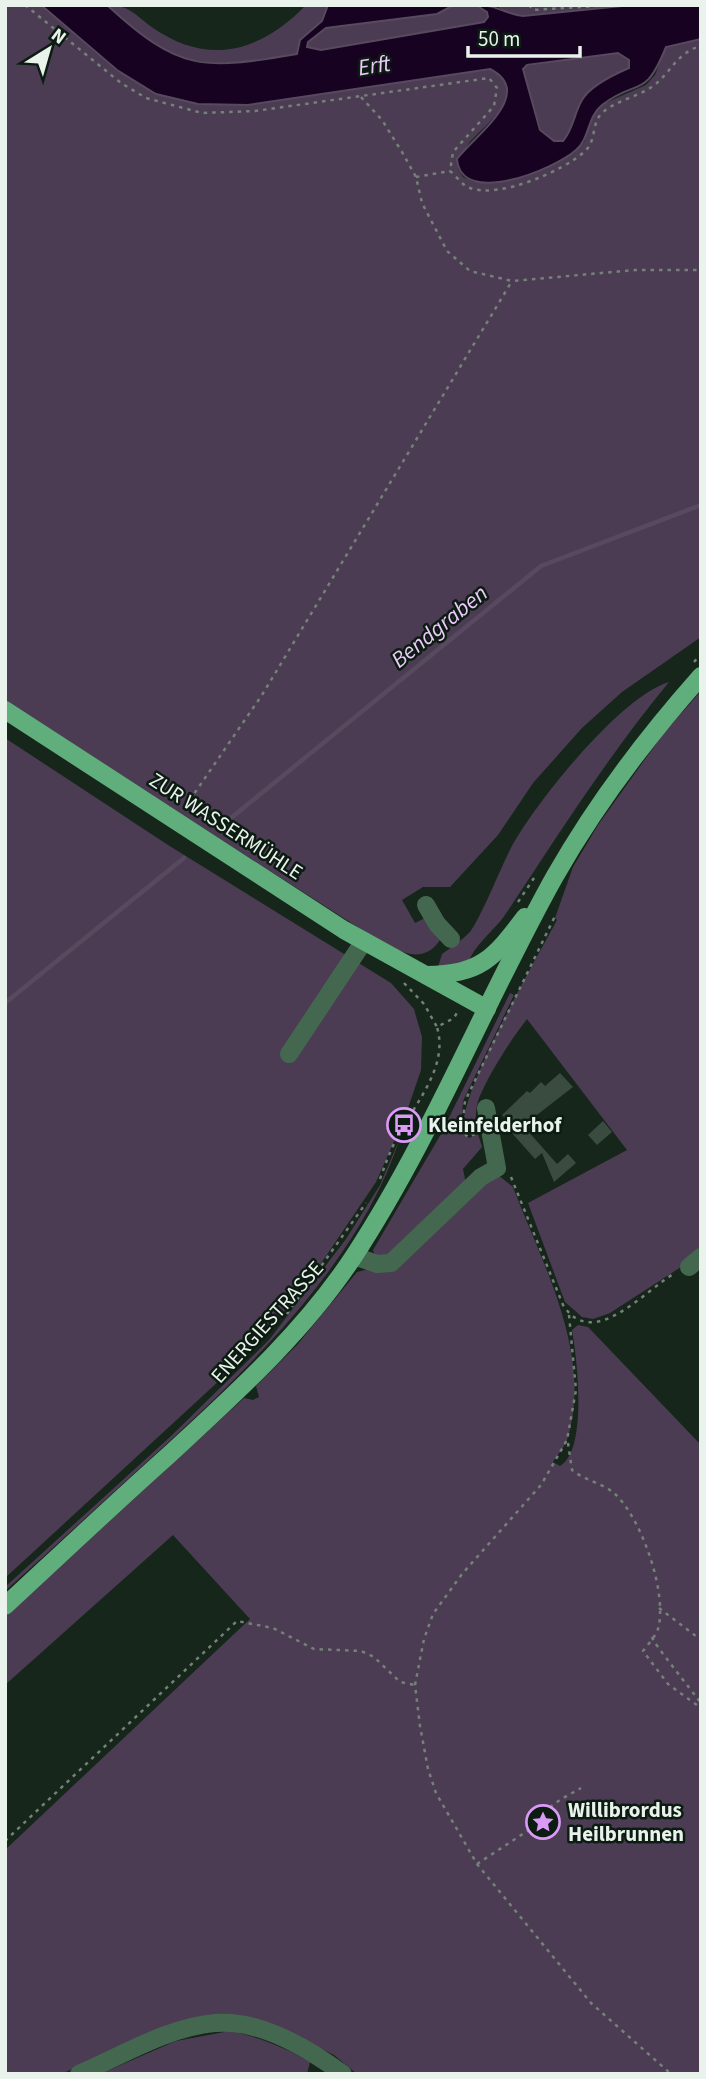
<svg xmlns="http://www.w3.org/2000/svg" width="706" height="2079" font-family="'Source Sans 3',sans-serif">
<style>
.green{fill:#4c3c53}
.water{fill:#180221;stroke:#574a5e;stroke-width:2;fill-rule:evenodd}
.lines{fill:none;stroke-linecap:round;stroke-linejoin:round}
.stream{stroke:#574a5e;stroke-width:4.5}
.building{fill:#3a4b3f}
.path{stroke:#748178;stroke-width:2.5;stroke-dasharray:3.5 5;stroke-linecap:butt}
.minor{stroke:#44684f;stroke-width:18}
.major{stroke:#60ae7b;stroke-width:18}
.labels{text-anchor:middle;stroke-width:5;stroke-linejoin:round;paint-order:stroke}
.street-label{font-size:21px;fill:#e9f3ec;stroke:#0d1c12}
.poi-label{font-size:21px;font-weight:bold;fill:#e9f3ec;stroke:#0d1c12;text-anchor:start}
.water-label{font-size:23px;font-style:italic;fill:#edc9fc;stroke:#0d1c12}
</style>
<rect width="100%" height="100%" fill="#16261b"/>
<g class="green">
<path d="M5,5H40L117,71L198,104L248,105L489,69C534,92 486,123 469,143C464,150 461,161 458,169L463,177L474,182L584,142L593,115L603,104L646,85L655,75L666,47L701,39V637L622,692L582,728L533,783L498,835L450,887H423L402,900L415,923L429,916L441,938C423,969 394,949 370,935L5,701Z"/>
<path d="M107,5C130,5 135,15 153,28C210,67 261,51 306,5H328L322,21L300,40L297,54C202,69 181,72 107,5Z"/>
<path d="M454,5H476L487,12L488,17L484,22L321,50L307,47V42L326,28L437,14Z"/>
<path d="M496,5H632L523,16L507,14Z"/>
<path d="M618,52L629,61V69C615,74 590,86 582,100C574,113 574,128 563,141L554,142L541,130L523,69L527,66Z"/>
<path d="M669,682C608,756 558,835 505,915C495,930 470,948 468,966L438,967L442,954C452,947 462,940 469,933C479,923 503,862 512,846C536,802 621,696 669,682Z"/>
<path d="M701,691V1254L610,1313L593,1319L582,1317L565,1302L528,1203L627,1150L527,1019C510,1041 490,1072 479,1098C474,1111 478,1124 471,1135L464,1130C457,1095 537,958 557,920L555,918L573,867L598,825L663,734Z"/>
<path d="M5,738L168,845L391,983L414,1009L422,1037L421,1070L406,1114L376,1182L305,1287L246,1356L5,1578Z"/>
<path d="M510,993L514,995L463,1101L461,1132L469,1138L478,1134L482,1147L463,1169L466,1184L391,1257L375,1256L373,1250L441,1134Z"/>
<path d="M400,1138C358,1268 238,1379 139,1469C94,1510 50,1551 5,1591V1587L170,1437L269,1340L346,1239L380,1185Z"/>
<path d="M498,1175L513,1187C542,1264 594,1355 567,1440C564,1448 557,1455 553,1462L560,1466C588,1450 577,1358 572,1330L578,1325L588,1327L701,1445V2074H357L334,2055L274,2026L152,2034L61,2074H5V1850L250,1619L173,1535L5,1685V1617L244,1398L253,1400L259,1397L256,1386L297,1345L357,1272L369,1269L481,1182Z"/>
<path d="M230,2031C259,2037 284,2047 310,2062L307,2074H100L176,2041Z"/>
</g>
<path class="water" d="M41,5H107C180,72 202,70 297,54L300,40L322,21L328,5H454L437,14L326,28L308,42L307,47L321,50L484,22L488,17L487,12L476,5C498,5 502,13 523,16L632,5H701V39L666,47C644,101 639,77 602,105C587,117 590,138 576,150C555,169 461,208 457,159C474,136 537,93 490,69L248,105L198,104L156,94L117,70ZM618,53L629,60V68C615,74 590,86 582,100C574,113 574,128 563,141H554L540,130L523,69L527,65Z"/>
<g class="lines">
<g class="stream">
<path d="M226,822L541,566L701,505"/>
<path d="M5,1003L184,858"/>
</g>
</g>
<g class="building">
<path d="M560,1073L573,1087L533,1118L536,1122L527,1130L557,1164L568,1154L576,1163L554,1182L542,1153L535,1159L505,1125L509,1122L502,1115L527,1091L530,1093L541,1082L545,1086Z"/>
<path d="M603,1121L612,1132L597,1145L588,1135Z"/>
</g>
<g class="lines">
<g class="path">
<path d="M25,5L121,83L146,98L202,113L255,111L489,78L497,88L494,106L453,152L450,171C456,176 463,186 470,188C499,199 563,171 584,152C597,141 591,125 601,114C614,101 638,97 653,86C671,73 677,52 701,46"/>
<path d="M529,5L533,10L612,5"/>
<path d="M361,97L382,120L402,152L416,177L422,203L447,251L470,271L512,281L635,270H701"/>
<path d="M416,177L450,171"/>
<path d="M694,662L701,654"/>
<path d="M185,807L262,695L512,281"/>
<path d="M518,902L534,878"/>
<path d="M404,983L424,1004L437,1027"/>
<path d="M475,1134L468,1137L462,1131L465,1101L556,914"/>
<path d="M511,1177L563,1305C593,1352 645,1290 675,1273"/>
<path d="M380,1179C385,1165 390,1151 397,1138C414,1104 449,1068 437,1027L454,1018L458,1011"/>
<path d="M287,1314L366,1203"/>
<path d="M569,1315L576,1390L567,1440L541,1485L462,1574L433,1614L424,1639L415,1685L420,1726L428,1769L436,1793L477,1864L591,2003L671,2074"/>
<path d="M568,1443L572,1470C584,1480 602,1483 614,1493C641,1517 668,1593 658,1629C656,1635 648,1645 643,1651L668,1684L701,1708"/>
<path d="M659,1608L701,1640"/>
<path d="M652,1637C653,1643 693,1692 701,1703"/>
<path d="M5,1841L237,1621L273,1628L314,1649L361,1651L374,1657L400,1682L415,1685"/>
<path d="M477,1864L538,1824C546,1805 564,1798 581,1788"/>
</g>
<g class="minor">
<path d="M426,905L437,924L451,939"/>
<path d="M289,1054L364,941"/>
<path d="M354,1256L377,1264L391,1263L481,1177L497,1168L486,1108"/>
<path d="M689,1267L701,1257"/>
<path d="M79,2074C121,2056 168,2027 215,2023C259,2019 309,2049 343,2074"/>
</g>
<g class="major">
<path d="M5,710L344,930L487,1009"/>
<path d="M426,975C481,974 493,959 525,917"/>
<path d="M5,1606C60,1555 114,1504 170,1454C236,1393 304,1332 354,1256C433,1135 485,1001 555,876C596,804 646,738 701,676"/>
</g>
</g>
<defs>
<g id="bus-ring" transform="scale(1.75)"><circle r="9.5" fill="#0d1c12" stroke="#da9af6" stroke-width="1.5"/><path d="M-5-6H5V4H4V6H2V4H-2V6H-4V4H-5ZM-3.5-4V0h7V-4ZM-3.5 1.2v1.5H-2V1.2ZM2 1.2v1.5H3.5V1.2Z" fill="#da9af6"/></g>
<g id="sight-ring" transform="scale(1.75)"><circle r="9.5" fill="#0d1c12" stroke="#da9af6" stroke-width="1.5"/><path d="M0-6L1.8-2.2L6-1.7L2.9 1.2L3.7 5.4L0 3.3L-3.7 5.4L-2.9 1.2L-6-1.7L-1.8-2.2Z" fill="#da9af6"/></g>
</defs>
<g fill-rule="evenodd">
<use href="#bus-ring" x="404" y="1125"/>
<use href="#sight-ring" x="543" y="1822"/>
</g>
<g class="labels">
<g class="street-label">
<text transform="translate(226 826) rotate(33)" y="7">ZUR WASSERMÜHLE</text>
<text transform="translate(267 1322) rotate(-48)" y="7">ENERGIESTRASSE</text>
</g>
<g class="poi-label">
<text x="428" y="1132">Kleinfelderhof</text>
<text x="568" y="1817">Willibrordus<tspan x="568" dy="24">Heilbrunnen</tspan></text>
</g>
<g class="water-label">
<text transform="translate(374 65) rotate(-9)" y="8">Erft</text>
<text transform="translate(439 626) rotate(-39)" y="8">Bendgraben</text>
</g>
</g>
<rect width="706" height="2079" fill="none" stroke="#e9f3ec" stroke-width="14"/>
<g transform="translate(49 49) rotate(37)" stroke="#0d1c12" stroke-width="5" paint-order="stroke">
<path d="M0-5L12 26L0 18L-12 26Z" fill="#e9f3ec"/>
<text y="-10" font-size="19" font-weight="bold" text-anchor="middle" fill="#e9f3ec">N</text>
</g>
<path d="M468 46v10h112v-10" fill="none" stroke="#e9f3ec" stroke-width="3.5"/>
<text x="478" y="46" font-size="21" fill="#e9f3ec" stroke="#0d1c12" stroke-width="5" paint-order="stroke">50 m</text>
</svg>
